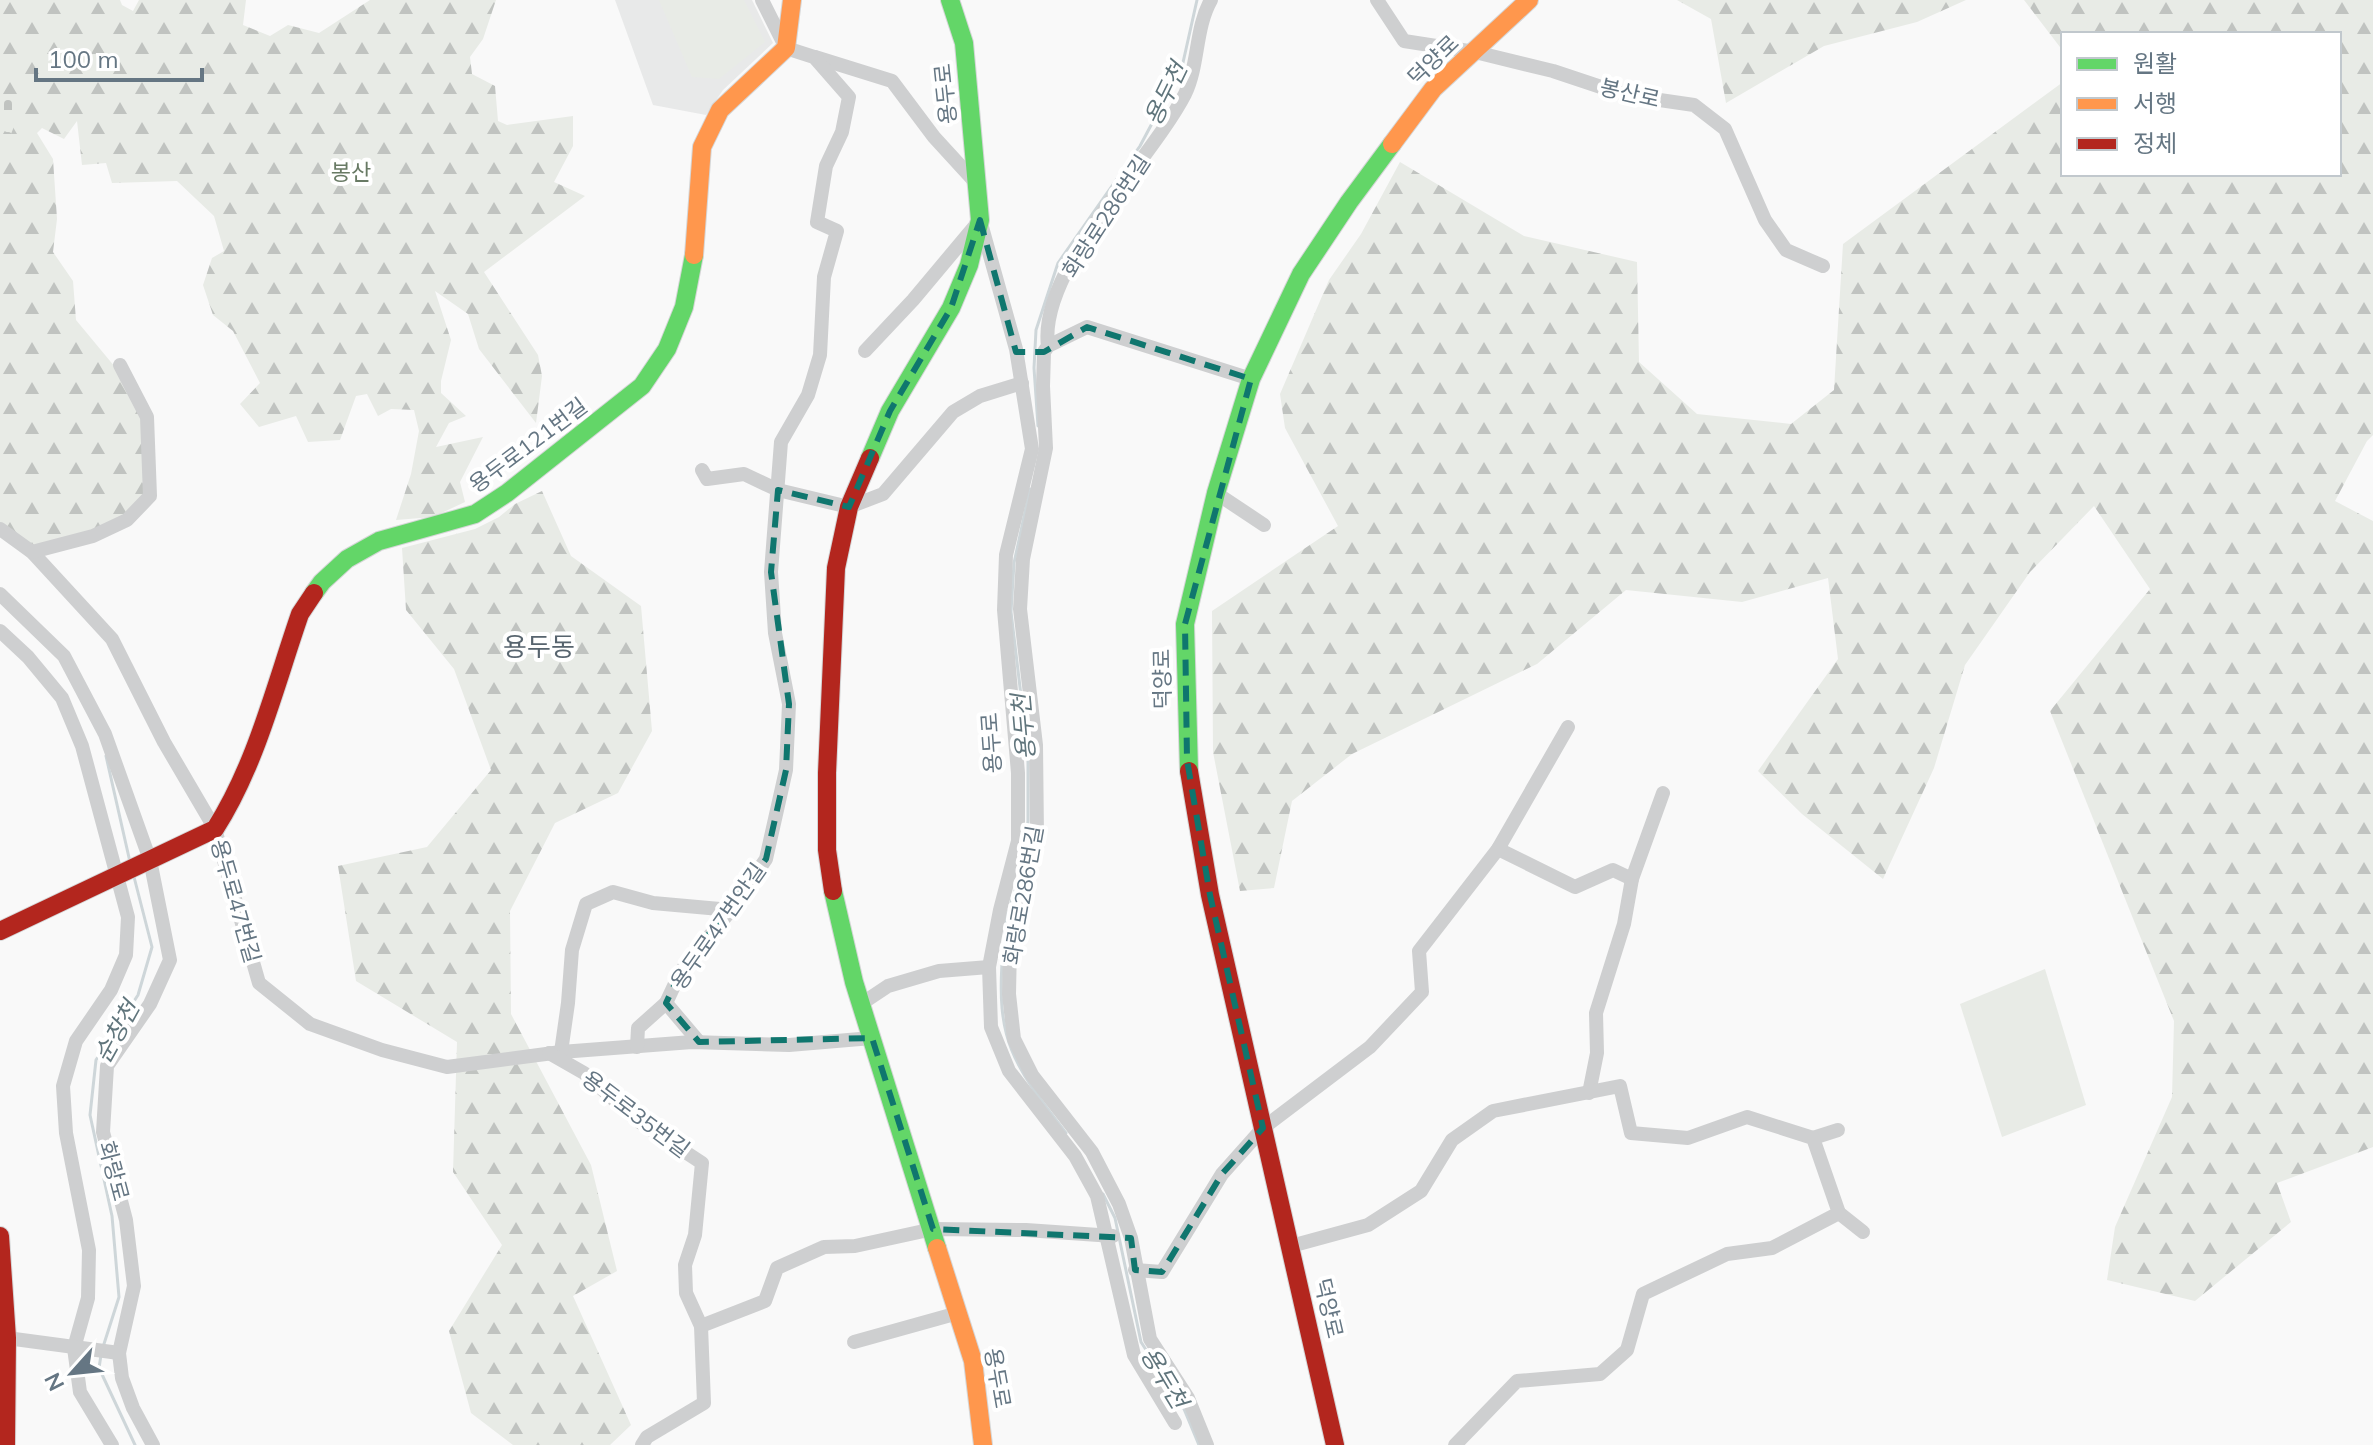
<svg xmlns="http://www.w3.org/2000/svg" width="2373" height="1445" font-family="Mulish,'Noto Sans KR',sans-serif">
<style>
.built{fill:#e8e9e9}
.grass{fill:#e8ebe6}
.forest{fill:url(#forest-firs)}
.cemetery{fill:url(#cemetery-stones)}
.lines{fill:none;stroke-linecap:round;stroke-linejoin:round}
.stream{stroke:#ced6d9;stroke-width:3}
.fast-casing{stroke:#d5d6d7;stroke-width:20}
.slow-casing{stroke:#d5d6d7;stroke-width:20}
.jam-casing{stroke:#d5d6d7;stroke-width:20}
.street{stroke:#cecfd0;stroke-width:14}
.fast{stroke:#63d668;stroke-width:18}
.slow{stroke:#ff974d;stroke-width:18}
.jam{stroke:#b3261e;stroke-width:18}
.marked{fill:none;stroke:#0f766e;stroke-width:6;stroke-dasharray:16 10;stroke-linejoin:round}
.labels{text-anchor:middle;stroke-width:8;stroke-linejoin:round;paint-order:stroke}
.street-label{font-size:22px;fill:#657683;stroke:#fff}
.park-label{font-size:22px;fill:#687a64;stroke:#fff}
.water-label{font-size:24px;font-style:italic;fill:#60757c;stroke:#fff}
.quarter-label{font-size:26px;fill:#57646e;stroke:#fff}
</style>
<defs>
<pattern id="forest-firs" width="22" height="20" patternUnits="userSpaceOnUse" patternTransform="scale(2)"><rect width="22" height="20" fill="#e8ebe6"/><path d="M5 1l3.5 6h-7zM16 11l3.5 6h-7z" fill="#c0c3c0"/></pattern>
<pattern id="cemetery-stones" width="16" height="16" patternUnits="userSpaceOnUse" patternTransform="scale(2)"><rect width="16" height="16" fill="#e8ebe6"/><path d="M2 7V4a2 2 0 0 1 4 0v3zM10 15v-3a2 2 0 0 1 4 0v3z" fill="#c0c3c0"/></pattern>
</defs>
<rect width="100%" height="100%" fill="#f9f9f9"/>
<path class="built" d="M615,0H752L773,43L723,90L706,115L653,105Z"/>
<g class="grass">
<path d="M659,0H744L765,42L719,79L692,77Z"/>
<path d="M2045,969L2086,1105L2002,1137L1960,1004Z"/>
</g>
<g class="forest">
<path d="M0,0H120L122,5L133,11L139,0H246L243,25L270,36L288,25L319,33L370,0H496L483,39L470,57L472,74L495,86L498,121L507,125L573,116V146L554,182L585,196L484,272L538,355L542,376L536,423L479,349L468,314L435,291L451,340L441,381V393L466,416L449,423L436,447L483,437L460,482L465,502L433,517L396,520L411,474L419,431L414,410L391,409L378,416L367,394L356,396L340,440L308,442L296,416L259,427L240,404L260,383L233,331L213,315L203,285L212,258L224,251L214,216L177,181L112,183L106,163L82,165L77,121L64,139L42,128L37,133L53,159L57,219L53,252L73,281L76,320L115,367L143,419L145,494L125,517L92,532L34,548L0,524Z"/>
<path d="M1677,0H1966L1917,22L1824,46L1726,103L1711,19Z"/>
<path d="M2024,0H2373V435L2367,441L2335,501L2373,521V1147L2277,1183L2291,1222L2195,1301L2107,1280L2115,1227L2172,1097L2174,1021L2050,711L2150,589L2094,506L2030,572L1965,665L1934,768L1883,879L1802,814L1758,771L1838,659L1828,578L1742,602L1626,590L1537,664L1352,754L1292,801L1274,888L1240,891L1213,752L1212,611L1338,526L1285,428L1280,394L1329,280L1361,234L1400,162L1524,236L1637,262L1639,362L1697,414L1791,424L1834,390L1843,244L2063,82V174H2339V34H2063V51Z"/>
<path d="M542,491L571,556L641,606L652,731L618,793L555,823L510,911L511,1014L591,1165L617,1271L573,1296L631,1425L610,1445H513L471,1413L449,1331L502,1245L453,1172L457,1042L356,981L338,866L427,847L491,770L454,669L406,610L402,548L475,529L499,517L515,504Z"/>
</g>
<path class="cemetery" d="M13,99L23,104L11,134L0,129V101Z"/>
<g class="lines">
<g class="stream">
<path d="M1038,426L1034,368L1036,330L1058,263L1140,146L1182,67L1197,0"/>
<path d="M106,756L130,862"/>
<path d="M1024,862L1028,821V754L1011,612L1014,563L1030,489"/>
<path d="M1004,943L1006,918L1021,873"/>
<path d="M1003,951C995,1041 1013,1064 1066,1133"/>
<path d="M1103,1194L1115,1218L1141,1342L1184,1409L1199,1445"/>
<path d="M103,1347L119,1297L112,1216L90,1115L96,1060L138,995L152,947L133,873"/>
<path d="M101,1355L99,1368L135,1445"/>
</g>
<g class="fast-casing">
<g id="fast">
<path d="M870,458L890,411L951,308L969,265L980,220L964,43L950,0"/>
<path d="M314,593L322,582L347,559L379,541L475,514L507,493L642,386L667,349L684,307L694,255"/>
<path d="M1189,771L1185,624L1216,493L1251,379L1301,274L1349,202L1392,144"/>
<path d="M833,891L854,982L937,1248"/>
</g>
</g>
<g class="slow-casing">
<g id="slow">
<path d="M1392,144L1433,89L1529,0"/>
<path d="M694,255L702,147L720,110L786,48L792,0"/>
<path d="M937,1248L973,1361L983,1445"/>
</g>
</g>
<g class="jam-casing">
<g id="jam">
<path d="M1189,771L1210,895L1335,1445"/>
<path d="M833,891L827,850V773L836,568L849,507L870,458"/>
<path d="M0,931L215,829C256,765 275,686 300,614L314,593"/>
<path d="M0,1236L7,1338L6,1445"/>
</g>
</g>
<g class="street">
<path d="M1377,0L1404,41L1475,52L1553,71L1625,95L1694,105L1725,129L1765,220L1786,250L1823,266"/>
<path d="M815,57L892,81L934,137L977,184"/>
<path d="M980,220L1016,349L1032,449L1006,555L1004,610L1018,773V841L1000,910L989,967L991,1027L1009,1071L1075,1156L1097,1196L1134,1355L1175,1423"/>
<path d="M1048,346L1087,327L1251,379"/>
<path d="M865,351L913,300L980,220"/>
<path d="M702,470L707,479L744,474L778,490L849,507L883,494L953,412L980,396L1022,383"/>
<path d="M1216,493L1264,525"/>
<path d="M0,529L32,552L112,639L164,742L215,829L259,983L310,1024L382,1050L447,1067L561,1052L692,1042L789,1045L872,1038"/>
<path d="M32,552L93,536L127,520L150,496L147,417L120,365"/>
<path d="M0,594L64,656L105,734L150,860L170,960L150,1004L107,1066L103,1132L126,1220L134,1286L119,1353L122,1378L133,1408L153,1445"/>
<path d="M0,631L28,657L62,698L82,746L128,917L126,955L111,990L76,1041L63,1086L66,1133L89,1250L88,1298L74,1348L80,1392L112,1445"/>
<path d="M1498,849L1575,887L1613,870L1632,879"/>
<path d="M861,1004L888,986L939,971L989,967"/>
<path d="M699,1042L666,1003L681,971L731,910L766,859L786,770L789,704L775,633L771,572L781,442L808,395L820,355L824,277L837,231L817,222L826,166L842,132L849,97L814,57L786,48L762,0"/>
<path d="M637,1047L638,1028L666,1003"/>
<path d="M561,1052L568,1003L572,950L586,904L613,892L653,903L731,910"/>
<path d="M549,1053L584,1073L638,1121L702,1163L695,1235L685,1265L686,1293L701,1326"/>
<path d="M1589,1093L1597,1053L1596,1013L1624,924L1632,879L1663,793"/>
<path d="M1813,1138L1838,1130"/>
<path d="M1839,1213L1863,1232"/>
<path d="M1291,1246L1368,1225L1421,1191L1452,1140L1493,1111L1620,1086L1631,1133L1688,1138L1747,1117L1813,1138L1839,1213L1772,1248L1727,1254L1643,1294L1627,1350L1600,1374L1517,1381L1455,1445"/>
<path d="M1135,1270L1162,1272L1222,1174L1263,1128L1370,1047L1422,992L1419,951L1498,849L1568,727"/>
<path d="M7,1338L119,1353"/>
<path d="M854,1342L958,1313"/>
<path d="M642,1445L647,1437L704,1403L701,1326L765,1301L777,1268L824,1247L855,1246L933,1229L1026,1230L1113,1236"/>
<path d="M1207,1445L1188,1398L1150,1339L1131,1238L1119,1204L1092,1152L1032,1075L1014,1039L1009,994L1010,945L1037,836L1036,745L1020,609L1023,559L1046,448L1043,386L1044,352L1048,346C1038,270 1150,162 1185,94C1199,65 1195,28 1211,0"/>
</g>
<use href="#fast" class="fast"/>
<use href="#slow" class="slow"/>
<use href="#jam" class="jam"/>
</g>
<path class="marked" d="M980,220L1016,352H1044L1087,327L1251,379L1185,624L1187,760L1210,895L1263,1128L1222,1174L1162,1272L1135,1270L1131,1238L933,1229L872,1038L699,1042L666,1003L681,971L766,859L786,770L789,704L771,572L778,490L849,507L890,411L951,308Z"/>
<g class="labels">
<g class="street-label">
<text transform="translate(1433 60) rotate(-44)" y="8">덕양로</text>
<text transform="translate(1630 93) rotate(13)" y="8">봉산로</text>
<text transform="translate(945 94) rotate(-96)" y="8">용두로</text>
<text transform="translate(1106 216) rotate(-57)" y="8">화랑로286번길</text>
<text transform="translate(528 445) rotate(-37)" y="8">용두로121번길</text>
<text transform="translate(1162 679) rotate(-91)" y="8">덕양로</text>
<text transform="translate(991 743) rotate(-94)" y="8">용두로</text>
<text transform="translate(1023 895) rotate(-80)" y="8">화랑로286번길</text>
<text transform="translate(236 901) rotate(74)" y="8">용두로47번길</text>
<text transform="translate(718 926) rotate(-55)" y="8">용두로47번안길</text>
<text transform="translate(636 1114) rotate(37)" y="8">용두로35번길</text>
<text transform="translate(114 1171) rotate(75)" y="8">화랑로</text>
<text transform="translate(1329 1308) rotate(77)" y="8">덕양로</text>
<text transform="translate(998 1378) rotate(80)" y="8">용두로</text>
</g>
<g class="park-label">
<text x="351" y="180">봉산</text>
</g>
<g class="water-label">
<text transform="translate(1166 94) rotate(-64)" y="8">용두천</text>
<text transform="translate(1024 727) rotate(-95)" y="8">용두천</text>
<text transform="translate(117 1032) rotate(-61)" y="8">순창천</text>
<text transform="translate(1164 1378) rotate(59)" y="8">용두천</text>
</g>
<g class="quarter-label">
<text x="539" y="656">용두동</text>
</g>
</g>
<rect x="2061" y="32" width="280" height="144" fill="#ffffff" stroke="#c1c8cd" stroke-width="2"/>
<rect x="2077" y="58" width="40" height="12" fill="#63d668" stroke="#c1c8cd" stroke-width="2"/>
<text x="2133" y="72" font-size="24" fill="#657683">원활</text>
<rect x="2077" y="98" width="40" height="12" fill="#ff974d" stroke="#c1c8cd" stroke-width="2"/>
<text x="2133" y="112" font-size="24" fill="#657683">서행</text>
<rect x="2077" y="138" width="40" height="12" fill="#b3261e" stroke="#c1c8cd" stroke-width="2"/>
<text x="2133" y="152" font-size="24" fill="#657683">정체</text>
<g transform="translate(72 1373) rotate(243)" stroke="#ffffff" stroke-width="6" paint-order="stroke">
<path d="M0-6L14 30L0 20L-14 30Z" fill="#657683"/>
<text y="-12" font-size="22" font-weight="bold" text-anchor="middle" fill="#657683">N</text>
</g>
<path d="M36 68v12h166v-12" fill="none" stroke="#657683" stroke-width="4"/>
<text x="48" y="68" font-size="24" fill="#657683" stroke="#ffffff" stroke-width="6" paint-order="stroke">100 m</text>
</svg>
